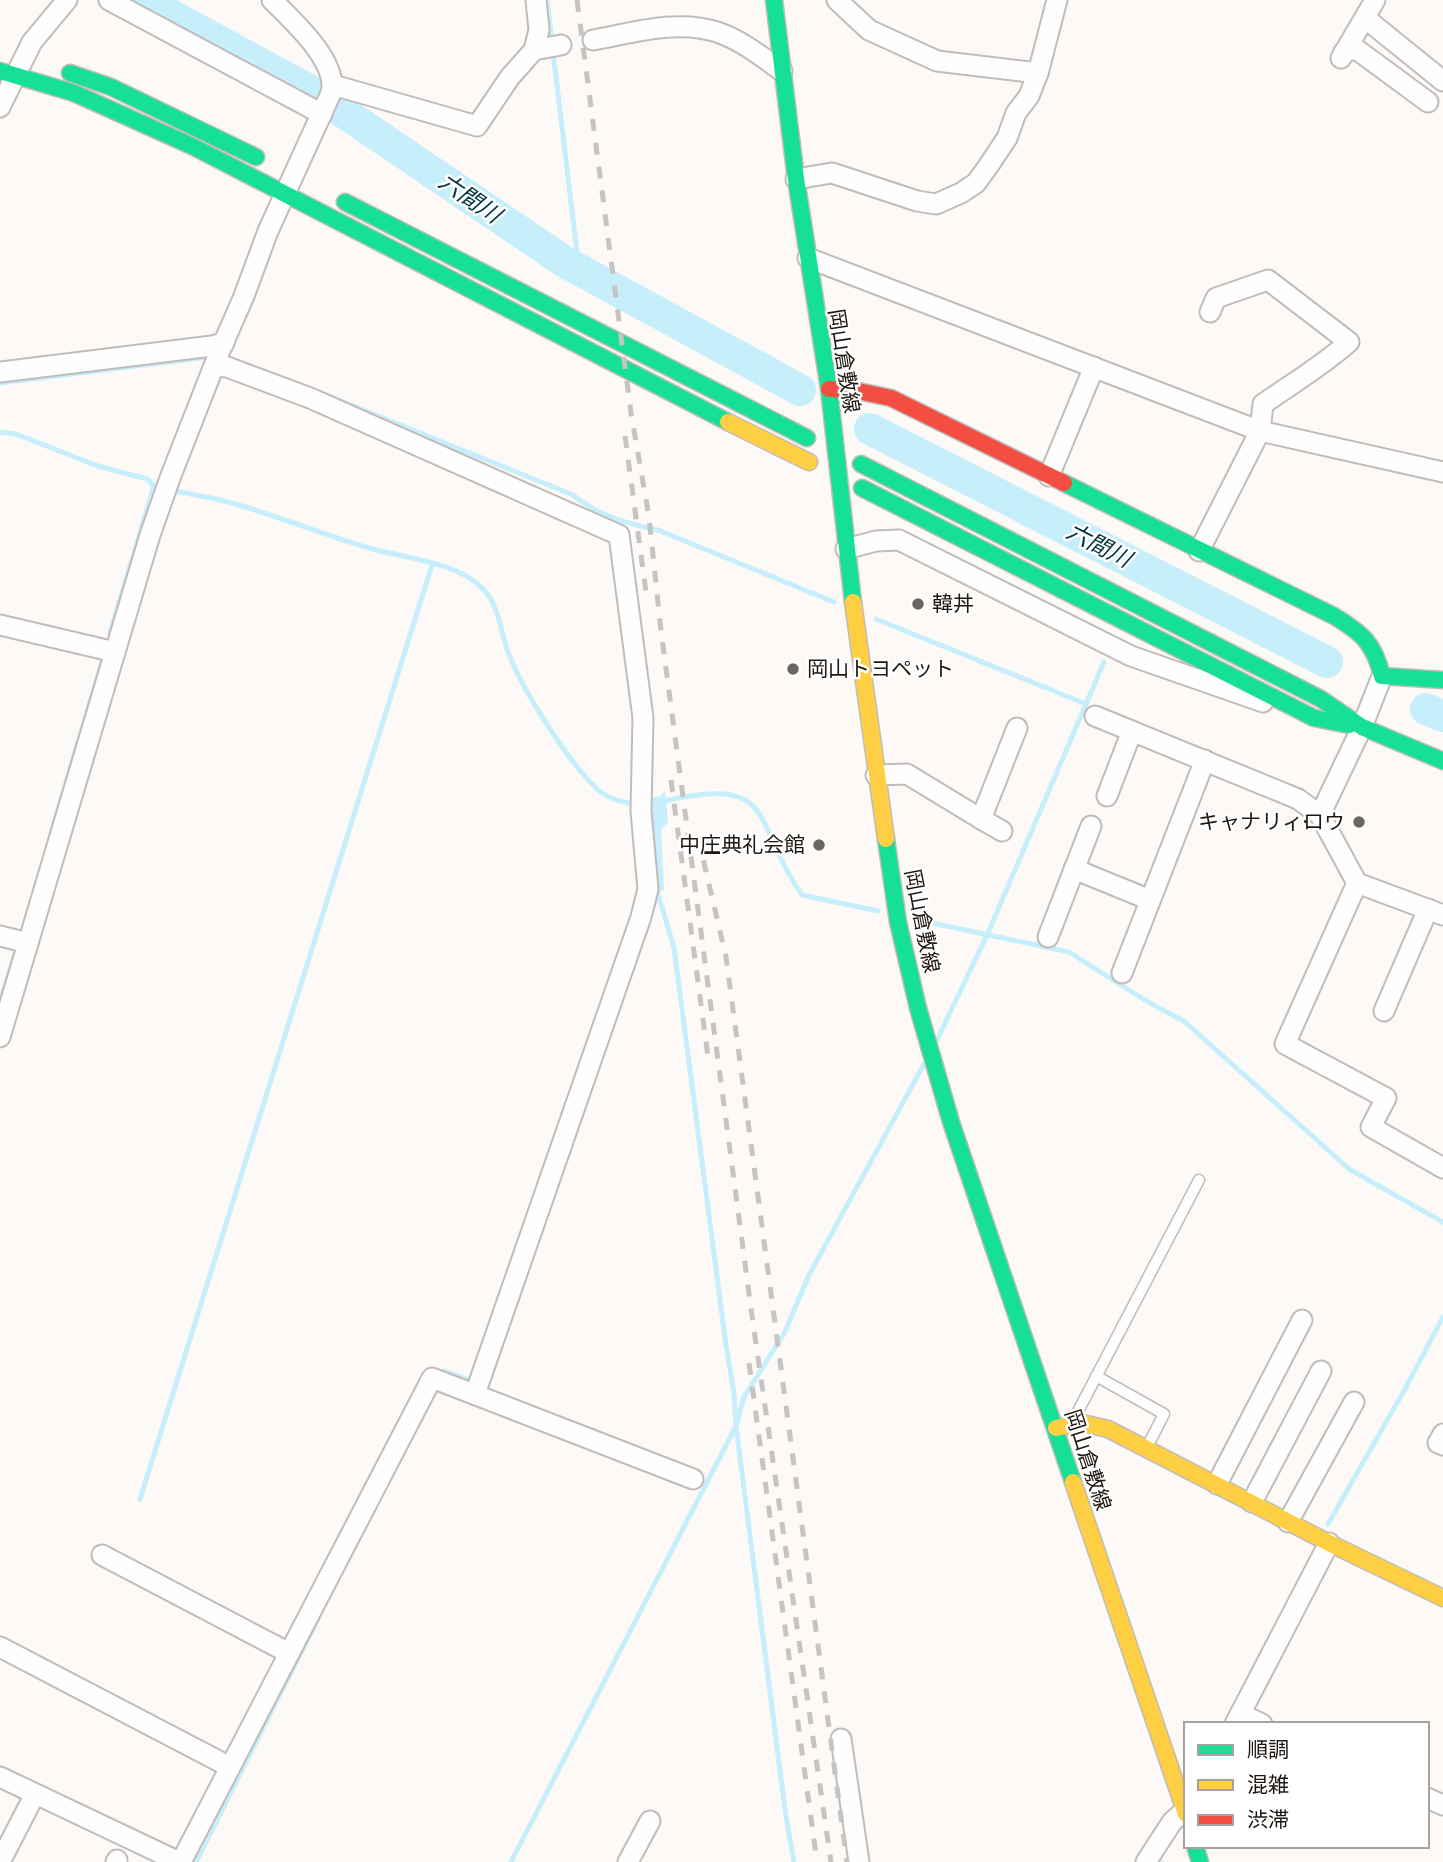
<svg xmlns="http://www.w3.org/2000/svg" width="1443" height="1862" font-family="Overpass,'Noto Sans JP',sans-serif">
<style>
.water{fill:#c7eefb}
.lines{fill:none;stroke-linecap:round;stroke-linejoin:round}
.stream{stroke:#c7eefb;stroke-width:5}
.river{stroke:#c7eefb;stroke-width:32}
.lane-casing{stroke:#c1bcb9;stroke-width:13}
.street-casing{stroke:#c1bcb9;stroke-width:23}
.fast-casing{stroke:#c1bcb9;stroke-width:19}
.slow-casing{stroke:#c1bcb9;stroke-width:19}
.jam-casing{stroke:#c1bcb9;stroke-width:19}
.lane{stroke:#fffefe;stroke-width:10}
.street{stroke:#fffefe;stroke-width:19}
.fast{stroke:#16e098;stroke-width:16}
.slow{stroke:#ffcf43;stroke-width:16}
.jam{stroke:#f24e42;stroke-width:16}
.rail{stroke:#c6c4c3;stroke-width:5;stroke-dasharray:12 12;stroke-linecap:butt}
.poi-dot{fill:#6c6662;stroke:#fff;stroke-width:2.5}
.labels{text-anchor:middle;stroke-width:5;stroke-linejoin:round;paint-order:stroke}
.street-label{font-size:21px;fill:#1e1711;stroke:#fff}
.poi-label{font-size:21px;fill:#1e1711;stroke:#fff;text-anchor:start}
.water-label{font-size:23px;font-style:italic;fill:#033543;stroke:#fff}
</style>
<rect width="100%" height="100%" fill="#fcf9f7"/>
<path class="water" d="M665,791L668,822L661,829L664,890L655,893L648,798L660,796Z"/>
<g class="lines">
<g class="stream">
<path d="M547,0L552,42"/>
<path d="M553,52L579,269"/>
<path d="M0,383L209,357"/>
<path d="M324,394L573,495C597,515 628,524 658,530L834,602"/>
<path d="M0,432L16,434L98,466L147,479L154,486L161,487"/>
<path d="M170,490C189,494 209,497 228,502C275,515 322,534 369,548C404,558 458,562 483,589C501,607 500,635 510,657C524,692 573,770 602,793C612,800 625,803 637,804"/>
<path d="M1144,583L1150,570"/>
<path d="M876,619L1086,704"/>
<path d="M110,633L154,486"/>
<path d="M660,802C781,774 749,820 802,895L878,911"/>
<path d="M51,833L104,655"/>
<path d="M658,894L674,948L726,1345L734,1393L736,1426L786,1817L794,1862"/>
<path d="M652,910L658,893"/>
<path d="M918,920L1069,952L1143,999L1185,1022L1349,1169L1443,1222"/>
<path d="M0,1002L15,954"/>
<path d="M937,1040L988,933L1104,662"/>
<path d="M441,1377L444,1371L475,1382"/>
<path d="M140,1499L432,565"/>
<path d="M1328,1524L1405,1389L1443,1317"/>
<path d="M196,1862L319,1617"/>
<path d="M511,1862L736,1426L744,1397L785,1332L808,1277L924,1064"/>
<path d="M1159,1862L1160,1861"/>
</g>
<g class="river">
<path d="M143,0L318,95L565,262L800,390"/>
<path d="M870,429L1327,662"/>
<path d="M1426,709L1443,716"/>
</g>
<g class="lane-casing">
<g id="lane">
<path d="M1096,1376L1164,1414L1147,1447"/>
<path d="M1074,1419L1199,1180"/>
</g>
</g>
<g class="street-casing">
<g id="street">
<path d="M109,0L322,114"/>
<path d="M837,0L869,30L937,61L1038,73"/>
<path d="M1365,18L1443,81"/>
<path d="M593,40C632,33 677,19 717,32C741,40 762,57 782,71"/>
<path d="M534,50L539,30L536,0"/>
<path d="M1344,52L1356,49L1428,102"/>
<path d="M1341,58L1375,0"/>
<path d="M333,85L477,126L510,77L534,50L561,45"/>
<path d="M0,107L32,42L67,0"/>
<path d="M796,179L832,173L917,201L936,204L961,193L976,183L989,165L1007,138L1016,113L1029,96L1038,73L1057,0"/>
<path d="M808,258L1260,431L1443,472"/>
<path d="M215,366L227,367L310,398L619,535L643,718L641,811L648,889L641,917L475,1394"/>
<path d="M0,372L212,346L224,343"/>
<path d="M1049,476L1094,367"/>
<path d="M846,549L876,541L899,540L1131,656L1263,702"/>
<path d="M1199,551L1260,431L1263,404C1293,383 1322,366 1349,342L1268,280L1216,298L1210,312"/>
<path d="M0,625L115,652"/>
<path d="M1382,676L1362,727L1320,815L1357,883L1443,915"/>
<path d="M1095,716L1298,799L1320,815"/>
<path d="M876,775L907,774L981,819L1017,728"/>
<path d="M1107,796L1132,731"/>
<path d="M981,819L1002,831"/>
<path d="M1074,869L1150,900"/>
<path d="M1357,883L1285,1044L1386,1098L1371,1127L1443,1168"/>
<path d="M0,936L28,943"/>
<path d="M1048,937L1091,826"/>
<path d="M1122,973L1205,760"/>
<path d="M1384,1011L1428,909"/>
<path d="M0,1037L150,535L170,478L219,353L244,296L268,231L331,93C339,62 292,20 272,0"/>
<path d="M1443,1434L1438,1443L1443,1445"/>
<path d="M1217,1484L1302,1320"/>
<path d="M1252,1502L1321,1371"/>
<path d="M1288,1522L1354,1402"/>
<path d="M102,1555L289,1653"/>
<path d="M0,1647L230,1767"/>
<path d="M1240,1714L1262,1724"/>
<path d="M1235,1724L1329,1543"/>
<path d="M841,1739L859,1862"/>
<path d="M0,1777L179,1862"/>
<path d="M1427,1798L1443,1805"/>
<path d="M0,1862L35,1794"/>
<path d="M116,1862L117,1860"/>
<path d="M181,1862L432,1378L693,1479"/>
<path d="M628,1862L650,1821"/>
<path d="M1146,1862L1172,1822L1185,1810"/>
</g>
</g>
<g class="fast-casing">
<g id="fast">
<path d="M774,0L796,179L829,389L853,602"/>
<path d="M0,71L74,93L192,146L728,422"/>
<path d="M70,73L111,87L256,157"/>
<path d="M345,202L807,438"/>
<path d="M861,464L1321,699L1362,727L1443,761"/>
<path d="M1064,483L1334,616C1362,633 1374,643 1382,676L1443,680"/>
<path d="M862,488L1314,718L1349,725"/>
<path d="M886,839L898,922L918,1008L951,1122L1073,1482"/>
<path d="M1195,1846L1200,1862"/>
</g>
</g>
<g class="slow-casing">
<g id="slow">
<path d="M728,422L809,462"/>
<path d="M853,602L886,839"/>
<path d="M1056,1428L1082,1423L1108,1429L1329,1543L1443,1598"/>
<path d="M1073,1482L1186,1814"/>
</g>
</g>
<g class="jam-casing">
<path id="jam" d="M829,389L858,391L891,398L1064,483"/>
</g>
<use href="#lane" class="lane"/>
<use href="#street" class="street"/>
<use href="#fast" class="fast"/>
<use href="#slow" class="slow"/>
<use href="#jam" class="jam"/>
<g class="rail">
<path d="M577,0L631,413L649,517L661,631L752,1316L831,1862"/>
<path d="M625,436L646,592"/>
<path d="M671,780L709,1064"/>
<path d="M698,837L726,957L847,1862"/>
<path d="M749,1363L817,1862"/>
</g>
</g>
<g class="poi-dot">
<circle cx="918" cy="604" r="7"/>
<circle cx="793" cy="669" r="7"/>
<circle cx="1359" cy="822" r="7"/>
<circle cx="819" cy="845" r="7"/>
</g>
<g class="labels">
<g class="street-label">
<text transform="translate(844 361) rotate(81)" y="7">岡山倉敷線</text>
<text transform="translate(922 921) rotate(79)" y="7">岡山倉敷線</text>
<text transform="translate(1088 1460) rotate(72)" y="7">岡山倉敷線</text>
</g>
<g class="poi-label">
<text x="932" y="611">韓丼</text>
<text x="807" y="676">岡山トヨペット</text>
<text x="1345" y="829" text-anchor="end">キャナリィ·ロウ</text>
<text x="805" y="852" text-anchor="end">中庄典礼会館</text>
</g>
<g class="water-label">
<text transform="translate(470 198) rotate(34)" y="8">六間川</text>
<text transform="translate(1099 545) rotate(27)" y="8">六間川</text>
</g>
</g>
<rect x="1184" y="1722" width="245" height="126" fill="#ffffff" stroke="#a5a2a0" stroke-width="2"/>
<rect x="1198" y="1745" width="35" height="10" fill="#16e098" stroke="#a5a2a0" stroke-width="2"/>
<text x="1247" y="1757" font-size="21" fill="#1e1711">順調</text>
<rect x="1198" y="1780" width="35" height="10" fill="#ffcf43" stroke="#a5a2a0" stroke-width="2"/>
<text x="1247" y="1792" font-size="21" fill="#1e1711">混雑</text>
<rect x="1198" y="1815" width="35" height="10" fill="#f24e42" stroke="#a5a2a0" stroke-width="2"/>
<text x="1247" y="1827" font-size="21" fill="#1e1711">渋滞</text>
</svg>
